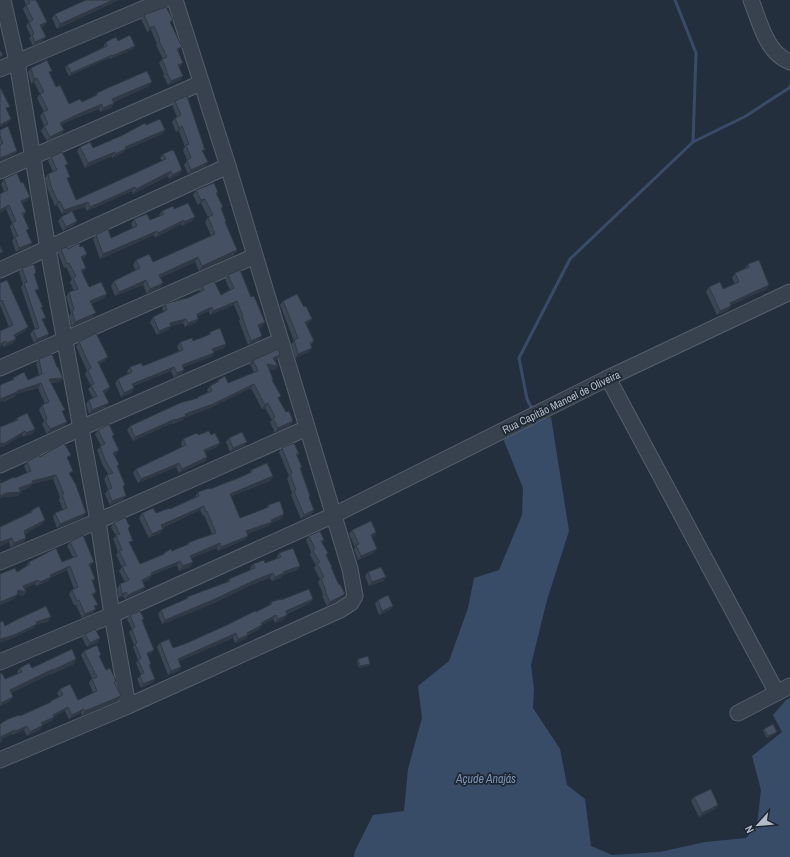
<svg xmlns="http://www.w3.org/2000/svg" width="790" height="857" font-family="'Archivo Narrow',sans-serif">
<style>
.water{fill:#394c67}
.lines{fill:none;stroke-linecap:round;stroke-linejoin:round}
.stream{stroke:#394c67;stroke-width:3}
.minor-casing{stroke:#565f6c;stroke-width:17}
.minor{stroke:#38414e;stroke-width:15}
.wall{fill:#3b4654}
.shaded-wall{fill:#303945}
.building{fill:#455162;stroke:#303945}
.labels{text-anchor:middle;stroke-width:3.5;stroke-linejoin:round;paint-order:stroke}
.street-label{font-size:11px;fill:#b4bcc9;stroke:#1d2633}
.water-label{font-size:12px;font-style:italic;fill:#7c92b1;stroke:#1d2633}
</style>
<rect width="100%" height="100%" fill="#242f3e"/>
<path class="water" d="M551,417L569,531L547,600L531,665L534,689L533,708L560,749L567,785L585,799L591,846L612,855L660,852L705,842L746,838L757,825L761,790L752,756L782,732L773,715L786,700L790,698V857H354L355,851L373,815L404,811L408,769L422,718L418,686L449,661L468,608L474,578L499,570L522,515L523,488L502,436L538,421Z"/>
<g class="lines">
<g class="stream">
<path d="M693,142L746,116L789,88L790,86"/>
<path d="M533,411L527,399L519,358L570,259L693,142L696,53L675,0"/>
</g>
<g class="minor-casing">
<g id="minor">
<path d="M3,0L17,62L48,249L98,521L112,615L128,706"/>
<path d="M751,0C760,22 766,53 790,62"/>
<path d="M0,69L164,0"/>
<path d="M0,171L201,83"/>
<path d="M0,270L228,166"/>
<path d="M0,368L255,256"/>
<path d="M608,378L777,693"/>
<path d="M0,465L81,428L280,341"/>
<path d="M0,562L98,521L307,428"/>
<path d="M0,662L112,615L334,515L608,378L790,292"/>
<path d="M738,713L790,686"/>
<path d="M0,760L128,706L340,610L351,603L355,596L350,569L228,166L175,0"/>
</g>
</g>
<use href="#minor" class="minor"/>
</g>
<g class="wall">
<path d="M24,0H36L44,26L41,27L43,41L33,46L29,38L31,36L26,26L29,22L23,9L26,5Z"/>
<path d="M86,0H119L57,29L52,18L55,14Z"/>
<path d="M144,15L170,23L179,51L180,67H179L183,76L180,80L168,85L163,75L164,74L159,63L163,59L156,45L157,44L151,30L147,32L141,19Z"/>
<path d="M118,41L133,49L110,59L109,58L69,76L65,68L67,65L104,47V45L106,42Z"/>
<path d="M31,68L50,74L56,87L69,104L82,102L95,96L97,93L152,82L149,86L114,102V103L111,108L100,112L99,109L71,120L61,125L64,130L61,134L47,141L41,131L44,126L40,116L43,112H44L37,98L40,94L34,82L31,84L28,72Z"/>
<path d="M175,101L203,152L205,167L188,174L184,165L187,160L183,150L185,147L179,131L176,132L172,122L175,118L177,117L172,105Z"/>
<path d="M146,125L165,130L162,134L125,150L123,153L112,158V156L85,168L77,151L80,147L93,148Z"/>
<path d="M0,130L14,155L0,161Z"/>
<path d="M163,154L180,174L169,179L168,176L133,194L132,191L87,211L85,207L62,214L57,205L55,206L48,190L45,178L48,174L53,172L48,161L51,157L66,167L68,180L76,200L162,161L160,158Z"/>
<path d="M4,179L21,183L30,197L27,201L22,203L26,212L23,216L27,231L32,243L29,247L16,252L12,241L14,238L10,227L12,223L6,209L0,213V194L4,192L1,184Z"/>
<path d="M196,190L218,192L217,195L223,207L221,209L226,221V223L237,250L234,255L199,271L195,262L160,278V288L147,294L143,285L115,296L111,286L114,281L136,271L133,265L136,260L153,262L211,236L205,222L208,217L201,203L198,205L193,195Z"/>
<path d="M174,209L192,221L182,226L181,224L155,238L154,235L100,259L93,239L96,235L111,238L133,228L131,224L134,219L150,220L160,216L159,215L162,211Z"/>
<path d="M61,217L77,221L74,225L63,231L58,221Z"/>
<path d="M61,249H68L84,258L82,259L86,268L82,272L89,287L107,294L104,298L91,304L93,317L72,327L69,316L71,313L66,297L69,292L74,291L70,282L72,279L66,267L64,268L58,253Z"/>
<path d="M748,264L769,285L766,289L731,305L728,310L717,315L706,292L709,287L723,289L735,284L732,278L735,273L745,268Z"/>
<path d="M22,268L35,275L36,293L43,307L41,308L43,322L49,334L46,338L34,343L30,334L33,330L35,329L21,287L23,284L19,272Z"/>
<path d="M228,275L251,297L265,322L262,327L259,328V340L248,345L239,321L240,319L234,305L210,315L209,311L198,316V319L196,323L185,327L183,323L170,327L168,330L157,335L150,322L153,317L164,312L162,308L165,304L190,297L200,292L199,290L202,286L221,295L230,290L225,279Z"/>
<path d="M0,283L28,327L25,331L15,337L16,339L13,343L4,347L3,345L0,347V331L9,327L0,305Z"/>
<path d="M283,301L309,323L306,324L314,341L311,345L309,352L295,358L291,344L294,341L280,305Z"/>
<path d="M210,332L226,344L224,348L213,352L214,353L211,357L183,367L182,374L174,378L171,371L133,386L134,388L131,393L121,397L115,383L118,379L128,374L127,372L130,367L143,366L179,351L177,347L180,342L193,341L208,335Z"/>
<path d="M79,342L105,361L99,364L107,392L104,393L109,403L106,407L89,414L86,404L89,400L93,398L88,389L91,386L85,374L87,371L76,346Z"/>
<path d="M280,355L277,359L274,361L275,370L269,369L279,400L291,425L275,433L270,422L272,420L265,408L262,409L251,388L210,408L184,418L183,420L173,424L172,423L133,441L127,430L130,426L197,398L198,397L208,392L207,390L210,386L216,383L218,380L228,383L254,372L251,366L249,365L252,361Z"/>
<path d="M39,359L57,367L63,378L60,382L51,383L63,412L67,422L64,426L47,434L42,424L44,421L39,410L42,405L45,404L38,388L16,394L14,397L3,402L12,380L13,378L28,380L39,375L36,363Z"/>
<path d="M17,418L35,429L32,434L23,437L22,435L3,447H0V427L14,421Z"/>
<path d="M98,430L114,435L113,437L116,455H114L118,467L125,485L123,488L126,496L123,500L110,505L105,494L108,489L104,479L107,475L108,474L102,464L97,450L101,446L95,434Z"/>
<path d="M198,435H211L220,443L217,447L205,452L207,457L205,461L179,473L176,467L138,483L133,473L136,469L182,447L181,443L183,439Z"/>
<path d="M229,438L247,442L244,446L230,452L226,442Z"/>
<path d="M282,448L299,454L297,456L301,469L309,498L314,510L311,515L301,519L291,495L292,493L287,478L289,476L279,452Z"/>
<path d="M40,457L68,459L70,475L83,517L57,528L53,517L55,513L63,510L59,500L60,497L53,479L32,484L30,487L21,491L18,496L3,497L1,483L15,478L27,473L24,466L27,462Z"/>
<path d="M251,470L273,476L270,481L231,496L240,518L266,508L268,505L284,514L281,519L271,523L268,526L247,534L248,536L244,540L218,551L217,548L191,558L193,562L190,567L179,571L177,565L152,575L149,580L143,582L145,587L142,591L125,599L123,596L119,598L117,589L120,584L125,582L119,571L122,567L116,555L118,552L113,539L116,536L111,527L114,523L130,527L128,529L130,545L140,564L162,555L164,553L172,551L187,545L188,543L212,534L204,515L203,516L200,510L162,528L163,529L160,533L149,538L139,518L142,513H156L170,509L195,497L198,492L210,489L241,477L249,473Z"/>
<path d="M32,510L42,524L25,534L24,542L11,548L9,542L0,546V527L30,512Z"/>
<path d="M352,530L376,532L374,537H372L374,553L358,560L354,550L355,547L349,534Z"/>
<path d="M309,536L324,540L322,543L342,598L327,606L322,596L323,594L318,582L320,579L314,568L316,565L310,555L311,552L306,540Z"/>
<path d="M70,542L91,566H90L95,579L93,582L96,592L93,596L95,608L93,613L82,618L76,605H74L69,594L72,590L74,589L67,570L50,578L48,581L37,586L35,584L25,588L26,592L23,596L17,594L14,599L0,605V574L17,572L26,567V566L29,562H62L73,557L67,546Z"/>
<path d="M279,553L300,566L297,570L283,575L281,578L272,581L270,578L253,584L212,604L162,624L158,614L161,610L186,599L187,597L227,582L229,579L251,570L250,568L253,564L265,563L277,559V557Z"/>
<path d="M368,572L386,577L383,581L369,586L365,576Z"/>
<path d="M313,599L310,603L287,614L284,619L275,623L273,619L262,625L259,629L248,635L245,639L235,643L233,638L179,661L181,667L178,671L168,675L157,647L160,643L173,648L187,643L256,612L269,605L271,602L281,600Z"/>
<path d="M378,600L393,606L390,610L379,615L375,604Z"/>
<path d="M130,615L142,622L154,650L151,653L147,655L150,666L155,679L152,683L141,688L137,679L141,675L136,663L138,660L133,647L134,645L129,632L132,629L127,619Z"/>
<path d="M85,634L100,638L97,643L87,647L82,638Z"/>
<path d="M84,651L100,657L106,670L114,683L121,696L118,701L82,716L81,713L69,719L65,711L54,717L51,721L42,725L40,730L27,736L24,730L13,735L12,734L1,739L2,740L0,743V724L20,716L49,703L51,701L59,697L57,693L60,689L78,700L93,693L89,683L92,678L81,655Z"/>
<path d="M76,659L74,664L50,675V674L11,693L13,697L10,701L0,706V674L5,679L18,674L17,672L20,668H32Z"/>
<path d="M358,659L370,664L368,666L359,668L357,661Z"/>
<path d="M764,729L777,732L775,734L767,738L763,731Z"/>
<path d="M694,797L718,805L715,809L699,817L691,801Z"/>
</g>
<g class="shaded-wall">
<path d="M113,0H119L57,29L60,24Z"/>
<path d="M47,22L44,26L38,29L40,25Z"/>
<path d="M154,26L151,30L147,32L150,28Z"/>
<path d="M46,37L43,41L33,46L35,42Z"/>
<path d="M135,46L133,49L110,59L112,56Z"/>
<path d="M112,55L109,58L69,76L71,73Z"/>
<path d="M183,63L180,67L175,69L178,65Z"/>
<path d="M183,76L180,80L168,85L171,81Z"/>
<path d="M37,78L34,82L31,84L34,79Z"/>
<path d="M152,82L149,86L110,103L112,99Z"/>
<path d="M114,103L111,108L100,112L103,108Z"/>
<path d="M102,104L99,109L71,120L57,127L60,123L74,116Z"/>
<path d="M11,119L8,123L0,127V125Z"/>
<path d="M182,126L179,131L176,132L179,128Z"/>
<path d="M64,130L61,134L47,141L50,137Z"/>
<path d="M165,130L162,134L125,150L123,153L112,158L115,154L125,147Z"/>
<path d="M17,151L14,155L0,161V158Z"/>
<path d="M115,152L112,156L85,168L88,163Z"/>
<path d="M208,162L205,167L188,174L191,170Z"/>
<path d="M182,170L180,174L169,179L172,175Z"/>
<path d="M171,171L168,176L133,194L136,189Z"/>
<path d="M135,187L132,191L87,211L90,207Z"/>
<path d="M30,197L27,201L18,205L21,201Z"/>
<path d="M205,199L201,203L198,205L201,200Z"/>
<path d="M60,201L57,205L55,206L58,202Z"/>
<path d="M88,202L85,207L62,214L64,210Z"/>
<path d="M9,205L6,209L0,213V210Z"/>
<path d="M195,217L192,221L182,226L184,222Z"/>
<path d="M184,220L181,224L155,238L158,233Z"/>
<path d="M77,221L74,225L63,231L66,227Z"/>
<path d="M157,231L154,235L100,259L103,254Z"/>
<path d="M32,243L29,247L16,252L19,248Z"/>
<path d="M237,250L234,255L199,271L202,266Z"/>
<path d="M87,254L84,258L78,261L81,257Z"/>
<path d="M198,257L195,262L156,280L159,275Z"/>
<path d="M146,280L143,285L115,296L119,292Z"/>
<path d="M163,283L160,288L147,294L150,289Z"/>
<path d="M769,285L766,289L727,307L730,303Z"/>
<path d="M107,294L104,298L87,306L90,301Z"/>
<path d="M237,301L234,305L210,315L213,311Z"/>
<path d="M731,306L728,310L717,315L720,311Z"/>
<path d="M212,307L209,311L194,318L197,314Z"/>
<path d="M96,313L93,317L72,327L75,322Z"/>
<path d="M186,319L183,323L170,327L168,330L157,335L159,331L170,323Z"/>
<path d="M198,319L196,323L185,327L188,323Z"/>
<path d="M312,319L309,323L302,326L305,322Z"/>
<path d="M265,322L262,327L255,329L258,325Z"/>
<path d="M28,327L25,331L11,339L14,335Z"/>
<path d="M49,334L46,338L34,343L37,339Z"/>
<path d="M262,336L259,340L248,345L251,341Z"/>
<path d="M16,339L13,343L4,347L7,343Z"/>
<path d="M6,341L3,345L0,347V344Z"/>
<path d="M226,344L224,348L209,353L212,349Z"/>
<path d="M312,348L309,352L295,358L298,354Z"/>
<path d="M214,353L211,357L179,369L182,365Z"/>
<path d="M280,355L277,359L270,363L273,358Z"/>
<path d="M108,357L105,361L95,366L98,362Z"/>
<path d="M252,361L254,362L251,366L249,365Z"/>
<path d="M267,364L278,366L275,370L264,368Z"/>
<path d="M174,367L171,371L129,388L132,384Z"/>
<path d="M184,370L182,374L174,378L177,373Z"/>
<path d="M63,378L60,382L46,383L49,379Z"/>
<path d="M41,383L38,388L16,394L14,397L0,402V399L17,391Z"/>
<path d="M254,384L251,388L210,408L184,418L183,420L173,424L175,420L185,414Z"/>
<path d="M110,387L107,392L100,395L103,391Z"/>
<path d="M134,388L131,393L121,397L124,393Z"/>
<path d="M109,403L106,407L89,414L92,410Z"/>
<path d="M268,403L265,408L262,409L265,405Z"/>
<path d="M175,419L172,423L133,441L135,437Z"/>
<path d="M293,421L291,425L275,433L278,428Z"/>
<path d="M67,422L64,426L47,434L50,429Z"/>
<path d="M35,429L32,434L23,437L26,433Z"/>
<path d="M25,431L22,435L3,447H0V443Z"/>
<path d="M247,442L244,446L230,452L233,448Z"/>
<path d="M220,443L217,447L202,454L204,450Z"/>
<path d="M119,450L116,455L110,457L113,453Z"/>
<path d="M207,457L205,461L179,473L182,469Z"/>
<path d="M179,463L176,467L138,483L141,479Z"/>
<path d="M56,475L53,479L32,484L30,487L18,492H21L18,496L3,497L0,499V496L19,488L32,481Z"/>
<path d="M273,476L270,481L227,498L230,494Z"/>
<path d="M126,496L123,500L110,505L112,501Z"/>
<path d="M204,506L200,510L158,529L161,525Z"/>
<path d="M314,510L311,515L301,519L304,515Z"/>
<path d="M86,513L83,517L57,528L60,524Z"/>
<path d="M284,514L281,519L271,523L268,526L242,536L246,531L271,520Z"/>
<path d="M45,520L42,524L21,536L24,531Z"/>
<path d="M163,529L160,533L149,538L152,534Z"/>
<path d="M376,532L374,537L368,539L371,535Z"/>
<path d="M248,536L244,540L218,551L221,547Z"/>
<path d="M12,538L9,542L0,546V542Z"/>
<path d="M26,538L24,542L11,548L14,543Z"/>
<path d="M220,543L217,548L187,560L190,556Z"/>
<path d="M377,549L374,553L358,560L361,556Z"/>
<path d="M180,561L177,565L152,575L149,580L139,584L142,580L151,573Z"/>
<path d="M94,562L91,566L86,568L89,564Z"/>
<path d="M193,562L190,567L179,571L183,566Z"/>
<path d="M70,566L67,570L50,578L48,581L37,586L40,582L50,575Z"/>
<path d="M300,566L297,570L283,575L281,578L272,581L275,577L283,572Z"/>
<path d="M273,573L270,578L253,584L212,604L162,624L165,620L255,580Z"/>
<path d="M386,577L383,581L369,586L372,582Z"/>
<path d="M38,580L35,584L20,590L23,586Z"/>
<path d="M145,587L142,591L125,599L128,595Z"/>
<path d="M18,590L26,592L23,596L15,594Z"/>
<path d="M126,592L123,596L119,598L122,594Z"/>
<path d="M345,594L342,598L327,606L330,602Z"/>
<path d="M17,595L14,599L0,605V602Z"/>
<path d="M313,599L310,603L283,615L286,611Z"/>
<path d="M393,606L390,610L379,615L382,611Z"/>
<path d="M96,609L93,613L82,618L85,614Z"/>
<path d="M276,615L273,619L262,625L259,629L248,635L245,639L235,643L238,639L261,623Z"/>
<path d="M287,615L284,619L275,623L278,619Z"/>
<path d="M51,617L48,622L36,625L34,628L11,639L0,643V639L36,622Z"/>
<path d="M236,633L233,638L175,663L178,659Z"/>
<path d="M100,638L97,643L87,647L90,643Z"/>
<path d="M154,650L151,653L144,656L147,653Z"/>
<path d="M76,659L74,664L50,675L53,670Z"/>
<path d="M370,664L368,666L359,668L360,666Z"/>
<path d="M181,667L178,671L168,675L171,671Z"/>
<path d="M53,669L50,674L7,695L10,690Z"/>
<path d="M155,679L152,683L141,688L143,684Z"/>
<path d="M121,696L118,701L82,716L85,711Z"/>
<path d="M13,697L10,701L0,706L1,703Z"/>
<path d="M68,707L65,711L54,717L51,721L38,727L41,723L53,715Z"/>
<path d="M84,709L81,713L69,719L72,715Z"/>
<path d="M43,725L40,730L27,736L30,732Z"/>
<path d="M27,726L24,730L13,735L16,731Z"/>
<path d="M15,730L12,734L0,740V737Z"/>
<path d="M777,732L775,734L767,738L768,736Z"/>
<path d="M718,805L715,809L699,817L702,813Z"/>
</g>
<g class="building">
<path d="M28,0H36L47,22L40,25L46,37L35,42L32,35L34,34L29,22L33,20L26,5L30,3Z"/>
<path d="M86,0H113L60,24L55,14Z"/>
<path d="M166,7L173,20L170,22L182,47L177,49L183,63L178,65L183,76L171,81L166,71H167L162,59L167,57L159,41L160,40L154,26L150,28L144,15Z"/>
<path d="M130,35L135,46L112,56V55L71,73L67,65L107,46L106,42L116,37L118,41Z"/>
<path d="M0,50L3,55L0,57Z"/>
<path d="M47,60L52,71L49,72L56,87L60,85L69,104L80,99L82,102L97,95V93L110,87L147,71L152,82L112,99L114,103L103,108L102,104L74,116L60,123L64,130L50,137L44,126L48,124L43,112L48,110L40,94L44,92L37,78L34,79L31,68Z"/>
<path d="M0,87L10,107L6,108L11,119L0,125Z"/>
<path d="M187,96L205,150H202L208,162L191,170L187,160L191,158L186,145L189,144L182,126L179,128L175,118L181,115L175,101Z"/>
<path d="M160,119L165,130L125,147L126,149L115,154V152L88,163L80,147L90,142L93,148L123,135L145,123L146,125Z"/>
<path d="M8,126L17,151L0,158V145L3,143L0,136V130Z"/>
<path d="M172,150L174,151L182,170L172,175L171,171L136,189L135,187L90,207L88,202L64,210L60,201L58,202L51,186L48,174L57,170L51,157L62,152L68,164L65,165L70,177L67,178L76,200L166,159L163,154Z"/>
<path d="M17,173L21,183L23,182L30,197L21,201L26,212L22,213L29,229L26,230L32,243L19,248L15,237L18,236L12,223L16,221L9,205L0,210V194L8,190L4,179Z"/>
<path d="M214,183L218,192L216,193L223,207L221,208L226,221L225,222L237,250L202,266L198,257L159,275L163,283L150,289L146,280L119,292L114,281L140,268L136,260L149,254L153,262L215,234L208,217L213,215L205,199L201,200L196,190Z"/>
<path d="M188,203L195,217L184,222V220L158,233L157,231L103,254L96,235L108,229L111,238L137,226L134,219L147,214L150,220L164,214L162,211L173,206L174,209Z"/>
<path d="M72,211L77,221L66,227L61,217Z"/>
<path d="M79,243L80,247L83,246L87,254L81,257L86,268L81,270L89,287L101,282L107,294L90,301L96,313L75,322L72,311L74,310L69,292L78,289L73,278L76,276L69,263L67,264L61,249L67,247L68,249Z"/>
<path d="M0,246L3,252L0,253Z"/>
<path d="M759,260L769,285L730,303L731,306L720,311L709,287L720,282L723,289L739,282L735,273L749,267L748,264Z"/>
<path d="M34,264L36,273L34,274L39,289L35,290L43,307H41L46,318L42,319L49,334L37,339L33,330L39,328L24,283L27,282L22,268Z"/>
<path d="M240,270L251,297L254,296L265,322L258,325L262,336L251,341L242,316H243L237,301L213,311L212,307L197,314L198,319L188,323L186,319L170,323L171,326L159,331L153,317L167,310L165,304L190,297L204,290L202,286L214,281L221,295L234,288L228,275Z"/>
<path d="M7,280L28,327L14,335L16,339L7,343L6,341L0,344V331L13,325L2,300L0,301V283Z"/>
<path d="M297,294L304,307L306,306L312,319L305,322L314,341L310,343L312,348L298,354L294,340L298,338L283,301Z"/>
<path d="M220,328L226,344L212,349L214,353L182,365L184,370L177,373L174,367L132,384L134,388L124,393L118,379L132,372L130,367L141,363L143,366L183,350L180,342L192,338L193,341L211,334L210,332Z"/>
<path d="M96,333L108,357L98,362L110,387L103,391L109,403L92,410L89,400L97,396L91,385L94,384L88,370L91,368L79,342Z"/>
<path d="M278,349L280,355L273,358L278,366L267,364L273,379L272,380L281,396L278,398L286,412L289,411L293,421L278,428L273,418L275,417L268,403L265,405L254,384L213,404L185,414L186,416L175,420V419L135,437L130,426L180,403L198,398V397L212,391L210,386L219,381L218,380L225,376L228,383L258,371L254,362L252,361Z"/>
<path d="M52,354L57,367H58L63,378L49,379L65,410L62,411L67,422L50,429L45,420L47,419L42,405L49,402L41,383L17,391V392L0,399V385L14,379L13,378L24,372L28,380L42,374L39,359Z"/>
<path d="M27,413L35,429L26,433L25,431L5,443H0V427L18,420L17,418Z"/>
<path d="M109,424L114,435L112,436L119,450L113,453L119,464L117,466L125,485L123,486L126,496L112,501L108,490L112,488L107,475L113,473L105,460L100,446L105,444L98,430Z"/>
<path d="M209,431L211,435L215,433L220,443L204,450L207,457L182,469L179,463L141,479L136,469L186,445L183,439L197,433L198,435Z"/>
<path d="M242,432L247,442L233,448L229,438Z"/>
<path d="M64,443L71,455L67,457L73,471L69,473L76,485L86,513L60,524L55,513L67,508L62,495L64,494L56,475L32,481L33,483L19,488L21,492L6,493L0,496V479L1,483L14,477L15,478L31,471L27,462L39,455L40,457Z"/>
<path d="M294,443L299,454H296L302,467L300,468L310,496L309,497L314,510L304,515L294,491L296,490L290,474L292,473L282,448Z"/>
<path d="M267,463L273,476L230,494L240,518L269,507L268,505L280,501L284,514L271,520L272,522L246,531L248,536L221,547L220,543L190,556L193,562L183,566L180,561L151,573L152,575L142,580L145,587L128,595L126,592L122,594L120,584L129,580L122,567L126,565L119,551L122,550L116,535L120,534L114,523L125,517L130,527L128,528L133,541L129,542L140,564L164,554V553L171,549L172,551L189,544L188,543L198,539L216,533L207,511L206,512L204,506L161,525L163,529L152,534L142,513L153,508L156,513L170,508V509L199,496L198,492L210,488V489L241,477L252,472L251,470Z"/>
<path d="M39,506L45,520L24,531L26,538L14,543L12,538L0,542V527L32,512V510Z"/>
<path d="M371,521L376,532L371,535L377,549L361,556L356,545L359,544L352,530Z"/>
<path d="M320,531L324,540L321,541L328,553L326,555L332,567H331L339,585L340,584L345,594L330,602L325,591H326L321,578L324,577L317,563L320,562L313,551L315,549L309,536Z"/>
<path d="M83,535L94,562L89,564L95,579L92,580L96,592L92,594L98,605L94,606L96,609L85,614L79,600L77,601L72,590L78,587L70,566L50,575L51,577L40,582L38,580L23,586L26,592L18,590L17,595L0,602V574L15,568L17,572L30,564L29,562L56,548L62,562L77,556L70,542Z"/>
<path d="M293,548L300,566L283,572L284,573L275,577L273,573L255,580L215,599L165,620L161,610L188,598L187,597L230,581L229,579L255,568L253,564L264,560L265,563L281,557L279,553Z"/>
<path d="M381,567L386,577L372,582L368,572Z"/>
<path d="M309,589L313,599L286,611L287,615L278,619L276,615L261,623L262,625L247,633L248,635L238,639L236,633L178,659L181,667L171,671L160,643L169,639L173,648L187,643L229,624L255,611L256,612L272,604L271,602L281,599V600Z"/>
<path d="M388,595L393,606L382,611L378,600Z"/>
<path d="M46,606L51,617L36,622L37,624L14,635L0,639V622L3,621L5,626L16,620Z"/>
<path d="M140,611L144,619L142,620L154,650L147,653L151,664L149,665L155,679L143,684L140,675L144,673L138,660L141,658L135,644L137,643L132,629L135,627L130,615Z"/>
<path d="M95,629L100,638L90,643L85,634Z"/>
<path d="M97,645L101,655L99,656L106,670L110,668L116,681L114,682L121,696L85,711L84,709L72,715L68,707L53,715L54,717L41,723L43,725L30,732L27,726L16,731L15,730L0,737L2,740L0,741V724L8,719L19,715L20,716L51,702V701L63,695L60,689L70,684L78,700L97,691L92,679L97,677L84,651Z"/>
<path d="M72,649L76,659L53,670V669L10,690L13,697L1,703L0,701V674L2,673L5,679L22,672L20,668L29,663L32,668Z"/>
<path d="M368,656L370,664L360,666L358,659Z"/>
<path d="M773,724L777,732L768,736L764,729Z"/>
<path d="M711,789L718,805L702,813L694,797Z"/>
</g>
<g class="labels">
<g class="street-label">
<text transform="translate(561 402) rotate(-26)" y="4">Rua Capitão Manoel de Oliveira</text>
</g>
<g class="water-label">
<text x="486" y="783">Açude Anajás</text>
</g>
</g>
<g transform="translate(758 825) rotate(243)" stroke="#1d2633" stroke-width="3" paint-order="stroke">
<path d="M0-3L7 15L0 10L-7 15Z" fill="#b4bcc9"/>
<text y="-6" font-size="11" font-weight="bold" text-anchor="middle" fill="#b4bcc9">N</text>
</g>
</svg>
